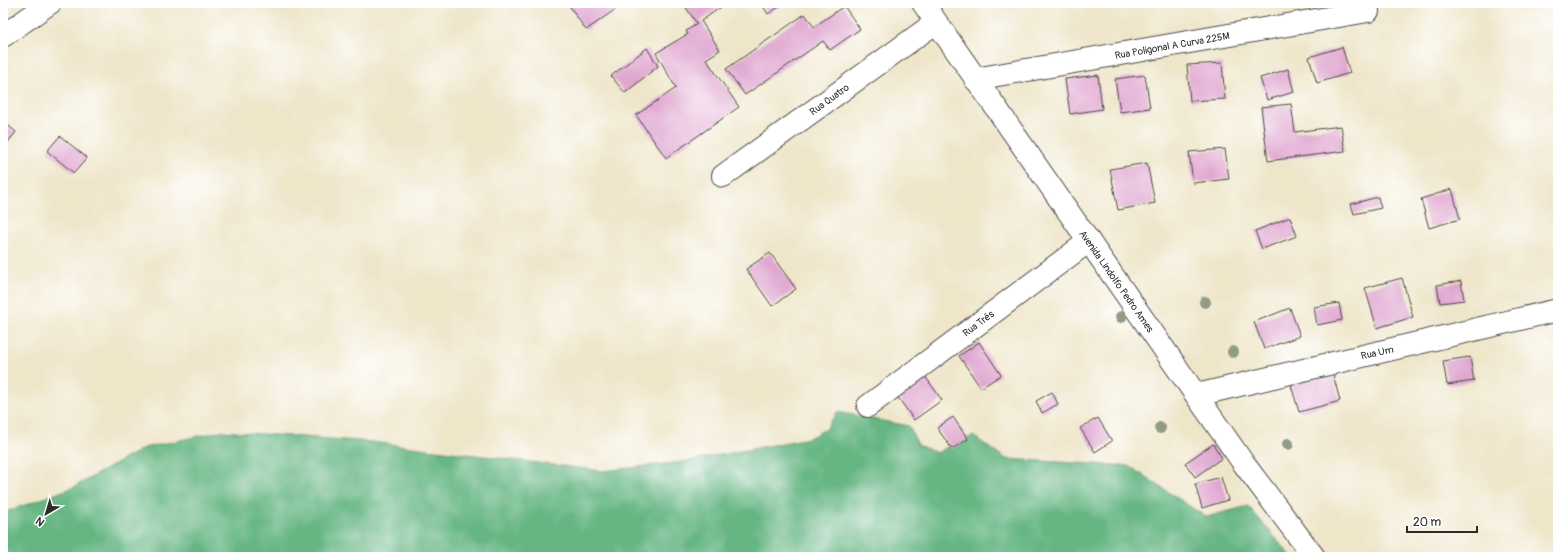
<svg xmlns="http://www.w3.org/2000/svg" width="1561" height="560" font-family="Pangolin,sans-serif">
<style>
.forest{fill:#66b683;stroke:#487057}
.building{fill:#e0a7d0}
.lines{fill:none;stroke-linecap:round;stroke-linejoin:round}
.minor-casing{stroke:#484743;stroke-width:24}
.minor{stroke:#fff;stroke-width:22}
.tree{fill:#919b85}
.labels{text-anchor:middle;stroke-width:3;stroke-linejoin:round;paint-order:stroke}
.street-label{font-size:10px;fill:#2b2b2b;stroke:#fff}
</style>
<rect width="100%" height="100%" fill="#fff"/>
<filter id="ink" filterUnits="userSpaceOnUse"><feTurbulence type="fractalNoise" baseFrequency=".025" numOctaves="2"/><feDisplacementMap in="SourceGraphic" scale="8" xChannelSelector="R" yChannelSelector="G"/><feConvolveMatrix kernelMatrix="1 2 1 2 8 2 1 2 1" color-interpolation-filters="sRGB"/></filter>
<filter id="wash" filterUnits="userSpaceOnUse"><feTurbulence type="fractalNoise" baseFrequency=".012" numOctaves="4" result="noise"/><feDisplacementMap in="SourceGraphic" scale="16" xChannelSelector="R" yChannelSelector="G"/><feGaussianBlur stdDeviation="0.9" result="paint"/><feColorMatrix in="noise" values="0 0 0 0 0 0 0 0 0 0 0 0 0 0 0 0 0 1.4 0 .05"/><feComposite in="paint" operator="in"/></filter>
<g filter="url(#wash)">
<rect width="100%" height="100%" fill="#efe6ca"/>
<path class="forest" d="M837,412L909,426L918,445L937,453L954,443L973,436L1006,459L1129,466L1206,517L1248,506L1292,557H3V513L74,487L144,448L222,431L372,442L602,471L683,462L809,438L826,429Z"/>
<g id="blocks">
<g class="building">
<path d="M569,3H612L616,9L586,30L568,4Z"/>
<path d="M683,3H727L701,21L720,50L706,59L739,107L666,158L636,115L676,88L656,53L688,34L686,31L697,24Z"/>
<path d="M761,3H785L768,14Z"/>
<path d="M844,6L860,29L830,50L823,41L745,95L726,69L805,14L814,27Z"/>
<path d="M1342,47L1350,73L1317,83L1309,57Z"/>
<path d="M647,48L658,66L625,93L611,76Z"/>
<path d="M1222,63L1225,99L1190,101L1187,65Z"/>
<path d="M1288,69L1294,92L1267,100L1260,78Z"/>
<path d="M1098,75L1102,109L1070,114L1065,79Z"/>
<path d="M1145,75L1150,108L1120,112L1115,79Z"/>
<path d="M1291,104L1295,132L1341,126L1345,151L1268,161L1261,107Z"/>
<path d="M3,121L16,132L4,147L3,146Z"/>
<path d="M60,136L87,158L74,173L47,151Z"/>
<path d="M1225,149L1229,179L1193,183L1189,152Z"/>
<path d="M1147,163L1155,203L1118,210L1110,169Z"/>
<path d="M1452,189L1460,219L1429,228L1421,199Z"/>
<path d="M1378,197L1381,208L1354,214L1351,204Z"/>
<path d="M1290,217L1297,236L1262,249L1255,231Z"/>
<path d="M770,253L796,289L772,306L746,269Z"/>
<path d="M1402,278L1413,317L1377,328L1365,288Z"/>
<path d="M1461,281L1464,300L1440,303L1437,285Z"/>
<path d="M1339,303L1342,320L1317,325L1314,307Z"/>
<path d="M1290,308L1300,336L1264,349L1254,322Z"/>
<path d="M979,342L1001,375L981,388L959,356Z"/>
<path d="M1470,357L1474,381L1447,385L1443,361Z"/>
<path d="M922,372L942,400L914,420L894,392Z"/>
<path d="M1333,374L1340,401L1299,412L1291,385Z"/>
<path d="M1052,392L1058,404L1042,413L1036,401Z"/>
<path d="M953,417L968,439L952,449L937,428Z"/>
<path d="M1098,418L1112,441L1095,452L1080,428Z"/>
<path d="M1213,444L1222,458L1195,477L1185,463Z"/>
<path d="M1221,477L1228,500L1202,508L1195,484Z"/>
</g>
</g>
</g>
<g filter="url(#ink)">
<use href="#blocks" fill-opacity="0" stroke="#484743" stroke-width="1"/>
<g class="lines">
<g class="minor-casing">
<g id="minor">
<path d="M923,3L1244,464L1314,557"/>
<path d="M3,36L50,3"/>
<path d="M975,79L1368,11"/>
<path d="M723,176L935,23"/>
<path d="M1197,395L1558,310"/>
<path d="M868,406L1089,241"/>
</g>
</g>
<use href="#minor" class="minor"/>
</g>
<g class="tree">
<circle cx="1205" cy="302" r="6"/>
<circle cx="1121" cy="317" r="6"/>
<circle cx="1233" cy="352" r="6"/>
<circle cx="1160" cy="428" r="6"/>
<circle cx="1288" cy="444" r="6"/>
</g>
</g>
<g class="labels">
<g class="street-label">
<text transform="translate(1172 45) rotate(-10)" y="4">Rua Poligonal A Curva 225M</text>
<text transform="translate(829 99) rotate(-36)" y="4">Rua Quatro</text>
<text transform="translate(1117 281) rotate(55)" y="4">Avenida Lindolfo Pedro Ames</text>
<text transform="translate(978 323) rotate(-37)" y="4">Rua Três</text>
<text transform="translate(1377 352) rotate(-13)" y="4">Rua Um</text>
</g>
</g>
<rect width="1561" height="560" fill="none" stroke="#fff" stroke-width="16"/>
<g transform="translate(46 514) rotate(218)" stroke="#ffffff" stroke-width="3" paint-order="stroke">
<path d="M0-3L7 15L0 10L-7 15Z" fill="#2b2b2b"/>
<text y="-6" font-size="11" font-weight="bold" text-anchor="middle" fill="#2b2b2b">N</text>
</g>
<path d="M1407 526v6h70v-6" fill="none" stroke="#2b2b2b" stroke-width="2"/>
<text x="1413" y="526" font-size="12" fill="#2b2b2b" stroke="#ffffff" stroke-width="3" paint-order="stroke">20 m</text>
</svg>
